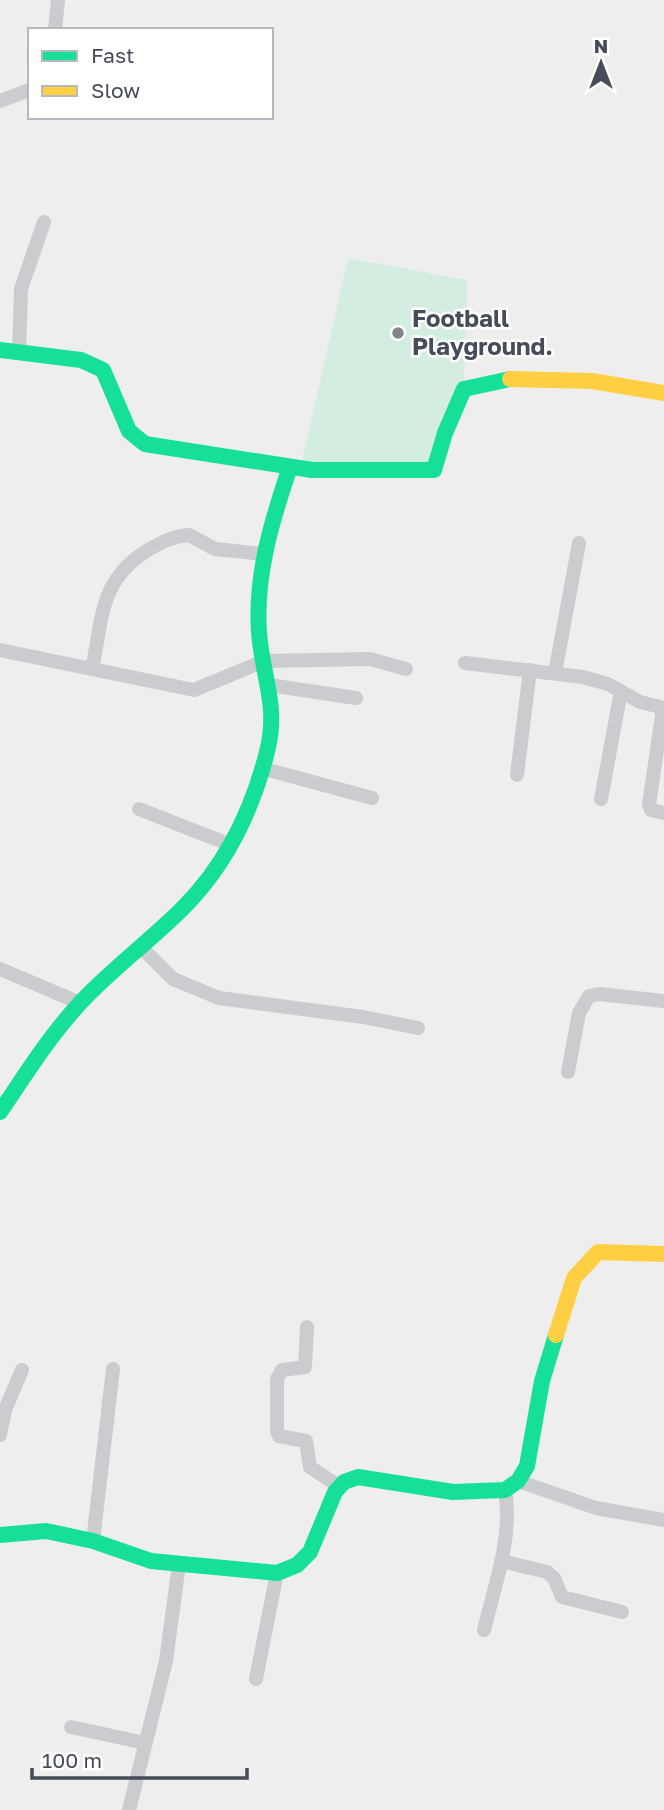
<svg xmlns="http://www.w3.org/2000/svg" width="664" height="1810" font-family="'Golos Text',sans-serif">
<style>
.green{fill:#d3ede0}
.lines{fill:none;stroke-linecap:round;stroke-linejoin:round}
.street{stroke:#cacccf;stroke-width:14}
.fast{stroke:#16e098;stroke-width:16}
.slow{stroke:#ffcf43;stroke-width:16}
.poi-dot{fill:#81858d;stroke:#fff;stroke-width:2.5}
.labels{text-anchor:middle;stroke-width:5;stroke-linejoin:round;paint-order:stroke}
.poi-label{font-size:24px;font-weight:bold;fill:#464d59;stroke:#fff;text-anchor:start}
</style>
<rect width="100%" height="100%" fill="#efeeee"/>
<path class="green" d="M348,258L467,280L464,387L434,470L301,466Z"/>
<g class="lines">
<g class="street">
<path d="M55,30L58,0"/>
<path d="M0,101L30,90"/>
<path d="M19,353L21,289L44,222"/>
<path d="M0,650L194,690L264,661L370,659L406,669"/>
<path d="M465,663L583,677L608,684L640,702L664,708"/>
<path d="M92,669C103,618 99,580 148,550C162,542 173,536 189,535L215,549L264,554"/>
<path d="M555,673L579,543"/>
<path d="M269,685L356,698"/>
<path d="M663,708L649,805L651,810L664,813"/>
<path d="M261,768L372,798"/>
<path d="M517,775L530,670"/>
<path d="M601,799L621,691"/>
<path d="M139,809L231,845"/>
<path d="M140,946L173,979L219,998L363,1017L418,1028"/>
<path d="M0,969L80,1003"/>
<path d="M568,1072L579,1013L589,996L599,994L664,1001"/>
<path d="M307,1327L305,1367L282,1370L277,1379V1431L279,1436L306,1441L310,1467L337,1485"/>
<path d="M0,1435L5,1410L22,1370"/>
<path d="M518,1481L596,1508L664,1520"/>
<path d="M93,1541L113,1369"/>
<path d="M501,1561L547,1572L554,1578L562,1597L622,1612"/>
<path d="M484,1630C495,1584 513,1537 505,1490"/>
<path d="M256,1679L277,1573"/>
<path d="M71,1727L145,1743"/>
<path d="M129,1810L166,1661L179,1564"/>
</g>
<g class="fast">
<path d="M0,350L81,360L103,370L129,431L145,444L312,470H434L445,433L464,389L510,379"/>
<path d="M0,1112C26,1074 50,1035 82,1001C113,968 150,941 183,908C226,865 252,811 267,752C279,705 262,677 259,632C255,575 272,520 290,467"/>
<path d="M0,1535L46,1531L93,1541L151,1561L277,1573L297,1565L310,1552L335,1492L344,1482L358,1477L453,1492L505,1490L518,1481L527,1466L542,1381L556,1335"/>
</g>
<g class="slow">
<path d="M510,379L592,381L664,393"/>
<path d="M556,1335L574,1278L598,1252L664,1254"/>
</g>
</g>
<circle class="poi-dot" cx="398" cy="333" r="7"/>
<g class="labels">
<g class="poi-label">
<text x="412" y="327">Football<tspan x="412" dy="28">Playground.</tspan></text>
</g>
</g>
<rect x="28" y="28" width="245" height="91" fill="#ffffff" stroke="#b5b8bd" stroke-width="2"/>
<rect x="42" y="51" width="35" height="10" fill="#16e098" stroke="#b5b8bd" stroke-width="2"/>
<text x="91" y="63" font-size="21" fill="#464d59">Fast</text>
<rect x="42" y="86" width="35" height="10" fill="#ffcf43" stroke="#b5b8bd" stroke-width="2"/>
<text x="91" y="98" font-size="21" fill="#464d59">Slow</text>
<g transform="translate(601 63)" stroke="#ffffff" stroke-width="5" paint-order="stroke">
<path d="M0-5L12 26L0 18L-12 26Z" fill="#464d59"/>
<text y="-10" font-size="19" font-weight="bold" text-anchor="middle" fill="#464d59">N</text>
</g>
<path d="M32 1768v10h215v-10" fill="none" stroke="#464d59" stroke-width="3.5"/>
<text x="42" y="1768" font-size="21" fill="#464d59" stroke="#ffffff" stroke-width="5" paint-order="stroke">100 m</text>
</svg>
